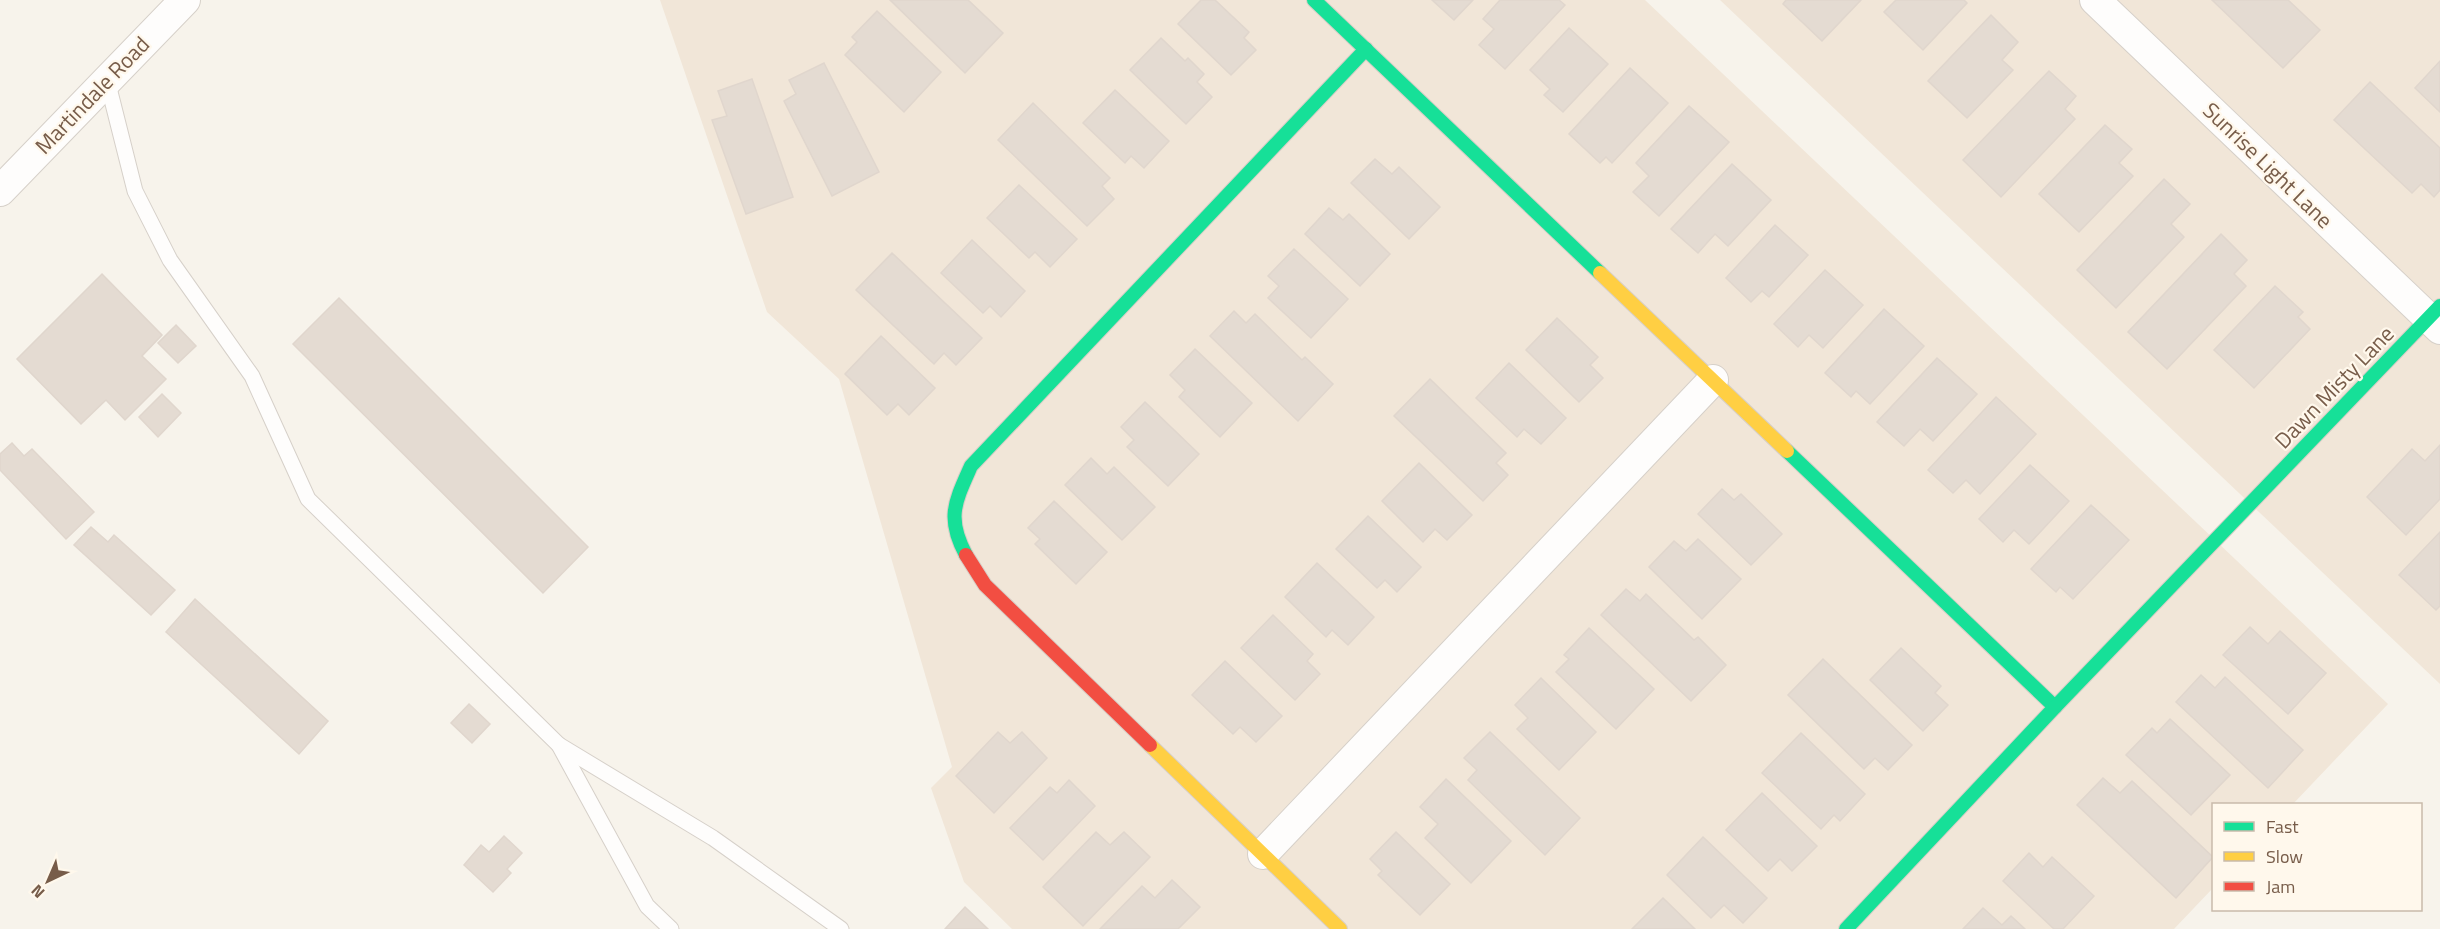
<svg xmlns="http://www.w3.org/2000/svg" width="2440" height="929" font-family="'Titillium Web',sans-serif">
<style>
.residential{fill:#f1e6d8}
.building{fill:#e4dbd2;stroke:#e0d6cd;stroke-width:1.5}
.lines{fill:none;stroke-linecap:round;stroke-linejoin:round}
.lane-casing{stroke:#d6d0c9;stroke-width:17}
.street-casing{stroke:#d6d0c9;stroke-width:32}
.fast-casing{stroke:#d7cfc7;stroke-width:16}
.slow-casing{stroke:#d7cfc7;stroke-width:16}
.jam-casing{stroke:#d7cfc7;stroke-width:16}
.lane{stroke:#fefdfc;stroke-width:15}
.street{stroke:#fefdfc;stroke-width:30}
.fast{stroke:#16e098;stroke-width:14}
.slow{stroke:#ffcf43;stroke-width:14}
.jam{stroke:#f24e42;stroke-width:14}
.labels{text-anchor:middle;stroke-width:4.5;stroke-linejoin:round;paint-order:stroke}
.street-label{font-size:22px;fill:#775c49;stroke:#fff8ec}
</style>
<rect width="100%" height="100%" fill="#f7f3eb"/>
<g class="residential">
<path d="M660,0H1645L2388,704L2293,804H2214L2213,888L2174,929H1012L964,882L931,788L952,767L839,379L767,312Z"/>
<path d="M1720,0H2440V684Z"/>
</g>
<g class="building">
<path d="M890,0H968L1003,33L965,73Z"/>
<path d="M1201,0H1215L1249,32L1244,38L1256,50L1231,75L1178,24Z"/>
<path d="M1432,0H1473L1454,20Z"/>
<path d="M1500,0H1559L1565,5L1505,69L1479,45L1494,29L1483,19Z"/>
<path d="M1786,0H1861L1822,41L1783,4Z"/>
<path d="M1896,0H1964L1967,3L1923,50L1884,12Z"/>
<path d="M2212,0H2288L2320,30L2283,68Z"/>
<path d="M877,11L941,72L904,112L845,55L857,42L852,37Z"/>
<path d="M1991,15L2018,42L2002,60L2013,70L1967,118L1928,81Z"/>
<path d="M1569,28L1608,64L1563,112L1544,95L1550,89L1530,70Z"/>
<path d="M1161,38L1185,61L1188,58L1204,74L1197,82L1212,97L1186,124L1130,70Z"/>
<path d="M2440,61V112L2415,88Z"/>
<path d="M824,63L879,172L832,196L784,101L796,94L789,80Z"/>
<path d="M1630,68L1668,103L1612,163L1606,157L1600,163L1569,134Z"/>
<path d="M2049,71L2076,96L2065,109L2075,119L2001,197L1963,160Z"/>
<path d="M752,79L793,197L746,214L712,120L727,116L718,91Z"/>
<path d="M2370,82L2440,148V190L2434,197L2421,184L2412,193L2334,120Z"/>
<path d="M1115,90L1169,141L1144,168L1131,156L1125,163L1083,123Z"/>
<path d="M1033,103L1110,178L1102,186L1114,199L1087,226L998,140Z"/>
<path d="M1689,106L1729,142L1659,216L1633,192L1649,176L1636,163Z"/>
<path d="M2105,125L2132,149L2119,163L2133,176L2079,232L2039,194Z"/>
<path d="M1375,159L1392,174L1399,167L1440,207L1409,239L1351,183Z"/>
<path d="M1732,164L1771,200L1728,246L1715,234L1698,253L1671,229Z"/>
<path d="M2164,179L2190,204L2171,224L2184,237L2116,308L2077,270Z"/>
<path d="M1019,185L1077,239L1050,267L1035,252L1029,258L987,218Z"/>
<path d="M1329,208L1343,220L1349,214L1390,254L1360,286L1305,234Z"/>
<path d="M1775,225L1808,255L1769,297L1762,291L1751,302L1726,278Z"/>
<path d="M2221,234L2247,260L2234,274L2246,286L2167,369L2128,332Z"/>
<path d="M972,240L1025,291L1001,317L990,306L983,313L941,273Z"/>
<path d="M1294,249L1348,299L1311,338L1268,298L1279,286L1268,276Z"/>
<path d="M892,253L982,338L956,365L944,353L934,364L856,290Z"/>
<path d="M1825,270L1863,305L1823,348L1809,335L1798,347L1774,324Z"/>
<path d="M102,274L162,335L142,356L166,379L125,420L106,400L81,424L17,359Z"/>
<path d="M2275,286L2303,312L2298,317L2310,329L2254,388L2214,350Z"/>
<path d="M339,298L588,547L543,593L293,344Z"/>
<path d="M1884,309L1924,346L1870,404L1856,391L1851,397L1825,373Z"/>
<path d="M1234,311L1246,323L1255,314L1302,360L1305,357L1333,384L1298,421L1210,336Z"/>
<path d="M1557,318L1598,357L1590,365L1603,378L1579,402L1526,350Z"/>
<path d="M176,325L196,346L178,363L158,343Z"/>
<path d="M881,336L935,388L909,415L898,404L887,415L845,374Z"/>
<path d="M1195,349L1252,403L1220,437L1179,397L1185,390L1170,375Z"/>
<path d="M1937,358L1977,394L1933,441L1920,429L1904,446L1877,422Z"/>
<path d="M1509,363L1566,418L1541,444L1524,429L1517,437L1476,398Z"/>
<path d="M1430,379L1506,453L1496,463L1508,475L1483,501L1394,416Z"/>
<path d="M162,394L181,413L158,437L139,417Z"/>
<path d="M1996,397L2036,434L1980,494L1966,480L1953,493L1928,470Z"/>
<path d="M1145,402L1199,454L1168,486L1127,447L1134,440L1121,427Z"/>
<path d="M12,443L24,456L32,449L94,512L66,539L0,470V454Z"/>
<path d="M2440,445V499L2406,535L2367,497L2412,449L2425,461Z"/>
<path d="M1091,458L1107,474L1114,467L1155,507L1122,540L1065,485Z"/>
<path d="M1419,463L1472,515L1447,540L1435,529L1423,542L1382,501Z"/>
<path d="M2030,465L2069,501L2029,544L2014,530L2003,542L1979,519Z"/>
<path d="M1722,489L1734,500L1741,494L1782,534L1751,565L1698,514Z"/>
<path d="M1054,501L1107,552L1076,584L1035,544L1040,539L1028,528Z"/>
<path d="M2091,505L2129,540L2073,599L2060,587L2056,592L2031,569Z"/>
<path d="M1368,516L1421,567L1397,592L1385,580L1377,588L1336,549Z"/>
<path d="M91,527L108,542L114,535L175,590L151,615L74,545Z"/>
<path d="M2440,532V606L2436,610L2399,575Z"/>
<path d="M1698,539L1741,579L1702,619L1649,567L1674,541L1686,551Z"/>
<path d="M1317,563L1374,617L1348,645L1332,630L1326,637L1285,597Z"/>
<path d="M1626,589L1640,601L1646,594L1694,640L1698,637L1726,665L1691,701L1601,615Z"/>
<path d="M195,599L328,721L299,754L166,632Z"/>
<path d="M1273,615L1313,654L1307,661L1320,674L1295,700L1241,648Z"/>
<path d="M2250,627L2268,644L2280,631L2326,673L2288,714L2223,655Z"/>
<path d="M1589,628L1654,689L1616,729L1556,672L1569,659L1564,655Z"/>
<path d="M1901,648L1941,686L1935,693L1948,705L1923,731L1870,680Z"/>
<path d="M1823,659L1912,745L1888,770L1875,758L1864,769L1788,695Z"/>
<path d="M1225,661L1282,716L1256,742L1240,727L1233,734L1192,695Z"/>
<path d="M2201,675L2215,688L2225,677L2303,750L2268,788L2176,702Z"/>
<path d="M1541,678L1596,732L1559,770L1517,729L1528,718L1515,705Z"/>
<path d="M469,704L490,724L472,743L451,723Z"/>
<path d="M2170,719L2230,775L2191,815L2126,755L2152,728L2157,733Z"/>
<path d="M998,732L1010,743L1022,732L1047,758L994,813L956,776Z"/>
<path d="M1490,732L1580,818L1545,855L1468,780L1477,770L1464,758Z"/>
<path d="M1801,733L1865,794L1840,821L1834,815L1821,829L1762,773Z"/>
<path d="M2103,778L2120,793L2132,781L2213,857L2176,898L2077,805Z"/>
<path d="M1446,779L1511,841L1471,883L1425,838L1438,824L1420,807Z"/>
<path d="M1069,780L1095,806L1043,860L1010,828L1050,787L1057,793Z"/>
<path d="M1762,793L1817,846L1792,871L1780,859L1768,871L1726,830Z"/>
<path d="M1096,832L1110,845L1124,832L1150,857L1083,926L1043,887Z"/>
<path d="M1396,832L1450,884L1420,915L1378,875L1382,871L1370,859Z"/>
<path d="M504,836L522,853L507,869L511,873L493,892L464,865L481,845L489,852Z"/>
<path d="M1703,837L1767,898L1743,923L1724,905L1711,918L1667,875Z"/>
<path d="M2029,853L2043,867L2052,857L2094,896L2063,929H2054L2003,881Z"/>
<path d="M1172,880L1200,907L1178,929H1100L1142,886L1155,898Z"/>
<path d="M1663,898L1695,929H1632Z"/>
<path d="M965,907L988,929H945Z"/>
<path d="M1983,908L2002,925L2011,916L2025,929H1963Z"/>
</g>
<g class="lines">
<g class="lane-casing">
<g id="lane">
<path d="M107,80L135,191L170,260L252,376L308,499L559,745L713,838L841,929"/>
<path d="M559,745L647,906L671,929"/>
</g>
</g>
<g class="street-casing">
<g id="street">
<path d="M2095,0L2440,329"/>
<path d="M0,191L185,0"/>
<path d="M1263,854L1713,380"/>
</g>
</g>
<g class="fast-casing">
<g id="fast">
<path d="M1314,0L1600,273"/>
<path d="M1787,451L2055,707L1846,929"/>
<path d="M966,555C946,518 955,502 971,466L1366,49"/>
<path d="M2055,707L2440,306"/>
</g>
</g>
<g class="slow-casing">
<g id="slow">
<path d="M1600,273L1787,451"/>
<path d="M1150,745L1340,929"/>
</g>
</g>
<g class="jam-casing">
<path id="jam" d="M966,555L985,585L1150,745"/>
</g>
<use href="#lane" class="lane"/>
<use href="#street" class="street"/>
<use href="#fast" class="fast"/>
<use href="#slow" class="slow"/>
<use href="#jam" class="jam"/>
</g>
<g class="labels">
<g class="street-label">
<text transform="translate(92 95) rotate(-46)" y="8">Martindale Road</text>
<text transform="translate(2268 165) rotate(44)" y="8">Sunrise Light Lane</text>
<text transform="translate(2334 387) rotate(-46)" y="8">Dawn Misty Lane</text>
</g>
</g>
<rect x="2212" y="803" width="210" height="108" fill="#fff8ec" stroke="#c9baab" stroke-width="1.5"/>
<rect x="2224" y="822" width="30" height="9" fill="#16e098" stroke="#c9baab" stroke-width="1.5"/>
<text x="2266" y="833" font-size="18" fill="#775c49">Fast</text>
<rect x="2224" y="852" width="30" height="9" fill="#ffcf43" stroke="#c9baab" stroke-width="1.5"/>
<text x="2266" y="863" font-size="18" fill="#775c49">Slow</text>
<rect x="2224" y="882" width="30" height="9" fill="#f24e42" stroke="#c9baab" stroke-width="1.5"/>
<text x="2266" y="893" font-size="18" fill="#775c49">Jam</text>
<g transform="translate(48 881) rotate(224)" stroke="#fff8ec" stroke-width="4.5" paint-order="stroke">
<path d="M0-4.5L10 22L0 15L-10 22Z" fill="#775c49"/>
<text y="-9" font-size="16" font-weight="bold" text-anchor="middle" fill="#775c49">N</text>
</g>
</svg>
